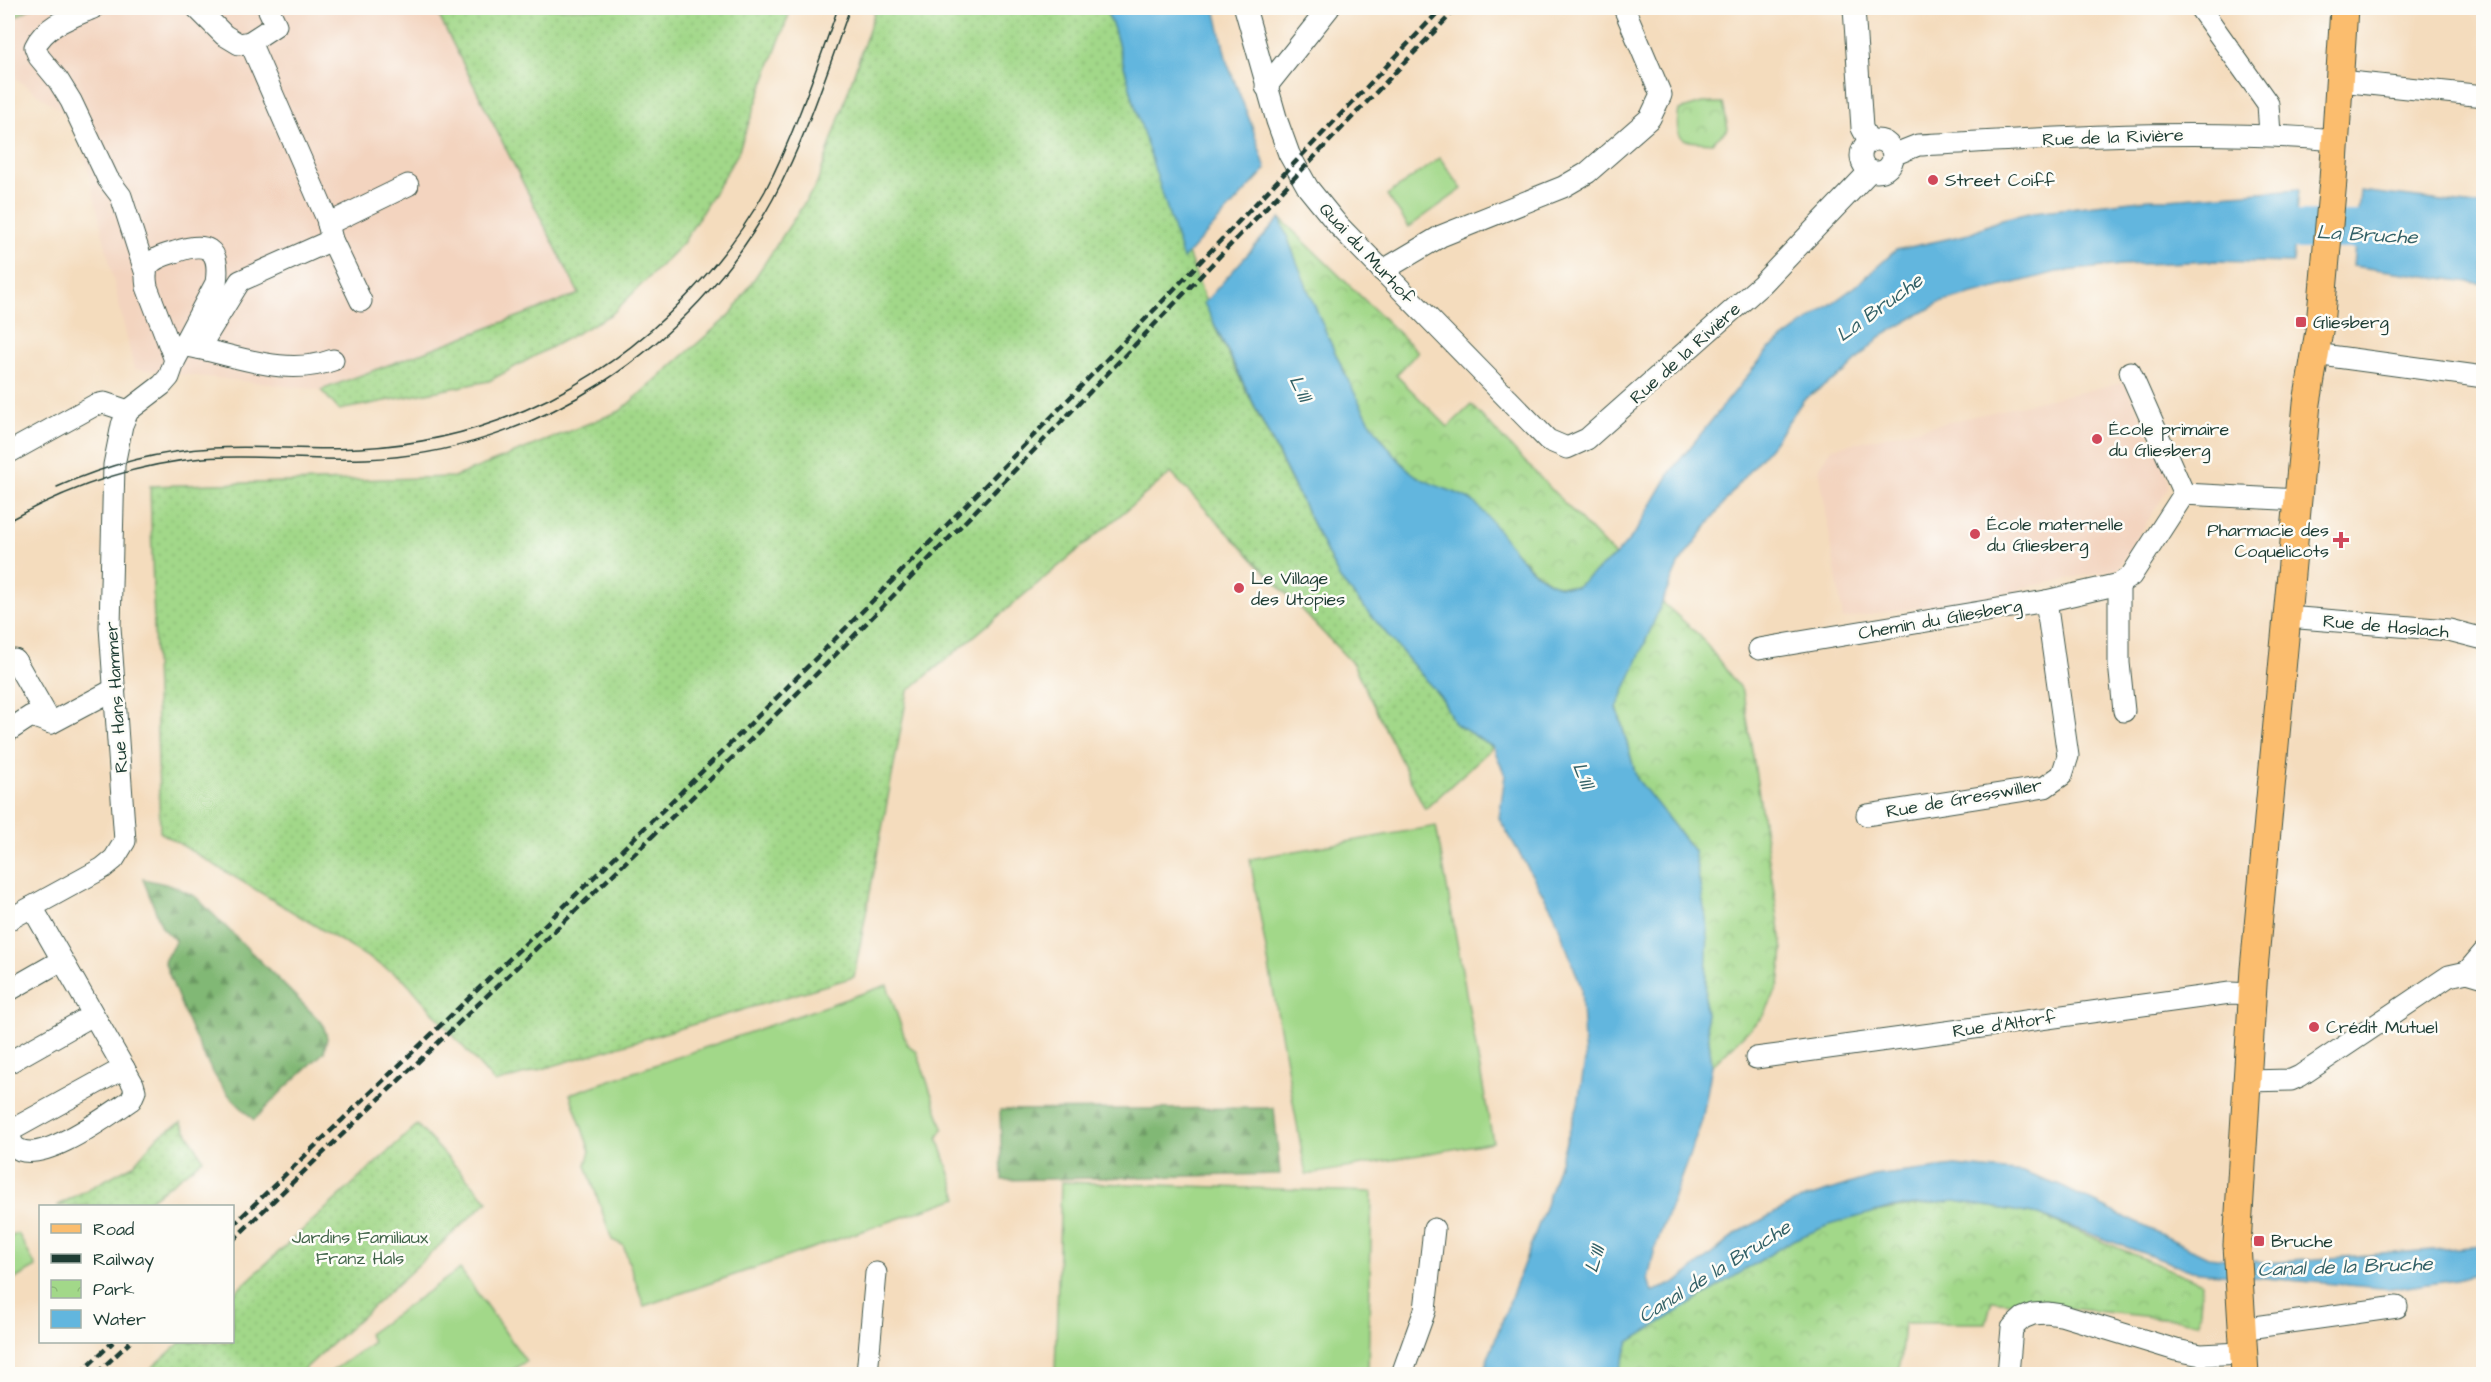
<svg xmlns="http://www.w3.org/2000/svg" width="2491" height="1382" font-family="'Architects Daughter',sans-serif">
<style>
.built{fill:#f3d4bf}
.grass{fill:url(#grass-dots);stroke:#608a5e;stroke-width:1.5}
.forest{fill:url(#forest-firs);stroke:#507a54;stroke-width:1.5}
.park{fill:url(#park-crowns);stroke:#608a5e;stroke-width:1.5}
.pitch{fill:#a2d889;stroke:#608a5e;stroke-width:1.5}
.water{fill:#62b6de;stroke:#407a89;stroke-width:1.5}
.lines{fill:none;stroke-linecap:round;stroke-linejoin:round}
.river{stroke:#62b6de;stroke-width:38}
.minor-casing{stroke:#3f5549;stroke-width:23}
.major-casing{stroke:#3f5549;stroke-width:29}
.minor{stroke:#fff;stroke-width:21}
.major{stroke:#fbbd6e;stroke-width:27}
.tram{stroke:#1f3d34;stroke-width:1.5}
.rail{stroke:#1f3d34;stroke-width:4.5;stroke-dasharray:9 4.5;stroke-linecap:butt}
.poi-dot{fill:#d1495b;stroke:#fdfcf7;stroke-width:2}
.labels{text-anchor:middle;stroke-width:5;stroke-linejoin:round;paint-order:stroke}
.street-label{font-size:18px;fill:#1f3d34;stroke:#fdfcf7}
.poi-label{font-size:18px;fill:#1f3d34;stroke:#fdfcf7;text-anchor:start}
.park-label{font-size:18px;fill:#406449;stroke:#fdfcf7}
.water-label{font-size:20px;font-style:italic;fill:#336167;stroke:#fdfcf7}
</style>
<defs>
<pattern id="grass-dots" width="8" height="8" patternUnits="userSpaceOnUse" patternTransform="scale(1.5)"><rect width="8" height="8" fill="#a2d889"/><path d="M2 2h.1M6 6h.1" fill="none" stroke="#8bba77" stroke-width="1.8" stroke-linecap="round"/></pattern>
<pattern id="forest-firs" width="22" height="20" patternUnits="userSpaceOnUse" patternTransform="scale(1.5)"><rect width="22" height="20" fill="#81b875"/><path d="M5 1l3.5 6h-7zM16 11l3.5 6h-7z" fill="#699761"/></pattern>
<pattern id="park-crowns" width="20" height="18" patternUnits="userSpaceOnUse" patternTransform="scale(1.5)"><rect width="20" height="18" fill="#a2d889"/><path d="M2 6a3 3 0 1 1 6 0M12 15a3 3 0 1 1 6 0" fill="none" stroke="#8bba77"/></pattern>
</defs>
<rect width="100%" height="100%" fill="#fdfcf7"/>
<filter id="ink" filterUnits="userSpaceOnUse"><feTurbulence type="fractalNoise" baseFrequency=".0167" numOctaves="2"/><feDisplacementMap in="SourceGraphic" scale="12" xChannelSelector="R" yChannelSelector="G"/><feConvolveMatrix kernelMatrix="1 2 1 2 8 2 1 2 1" color-interpolation-filters="sRGB"/></filter>
<filter id="wash" filterUnits="userSpaceOnUse"><feTurbulence type="fractalNoise" baseFrequency=".008" numOctaves="4" result="noise"/><feDisplacementMap in="SourceGraphic" scale="24" xChannelSelector="R" yChannelSelector="G"/><feGaussianBlur stdDeviation="1.35" result="paint"/><feColorMatrix in="noise" values="0 0 0 0 0 0 0 0 0 0 0 0 0 0 0 0 0 1.4 0 .05"/><feComposite in="paint" operator="in"/></filter>
<g filter="url(#wash)">
<rect width="100%" height="100%" fill="#f4dcbd"/>
<g class="built">
<path d="M31,8H385L388,13L401,8H435L579,295L321,390L134,369L77,122L8,73V21Z"/>
<path d="M2125,382L2169,479L2168,489L2118,569L2021,588V591L1843,619L1819,468L1832,448Z"/>
</g>
<g class="grass">
<path d="M8,8H31L8,21Z"/>
<path d="M435,8L791,9L737,155L683,243L612,314L489,381L339,410L321,390L579,294Z"/>
<path d="M876,8H1105L1114,29L1137,113L1216,330L1340,579L1443,700L1454,723L1493,747L1425,809L1353,664L1171,473L908,691L854,977L495,1083L404,979L160,832L150,486L454,477L620,411L731,314L817,184Z"/>
<path d="M181,1122L203,1159L142,1206H57L133,1165L157,1137Z"/>
<path d="M417,1125L488,1201L299,1374H145L181,1342H232L233,1294Z"/>
</g>
<g class="forest">
<path d="M143,879L174,886L196,897L323,1024L327,1038L324,1052L285,1088L254,1120C246,1112 236,1103 228,1094C203,1065 178,998 164,961L176,941L162,927Z"/>
<path d="M1274,1108L1280,1174L1002,1180L1000,1110Z"/>
</g>
<g class="park">
<path d="M1702,103H1723L1728,129L1712,143C1683,141 1673,143 1679,110Z"/>
<path d="M1280,218L1418,352L1396,375L1448,427L1471,405L1615,556L1576,587L1553,584L1534,571L1501,537L1474,502L1439,488L1411,473L1389,448L1364,415L1311,301Z"/>
<path d="M1662,602L1700,636L1743,692L1783,950L1779,985L1764,1015L1712,1066L1705,1006L1694,851L1637,779L1617,707Z"/>
<path d="M1955,1201L2039,1215L2202,1283L2199,1322L1992,1300L1986,1323H1904L1899,1374H1618L1629,1342C1689,1303 1763,1247 1830,1224C1871,1210 1912,1206 1955,1201Z"/>
</g>
<g class="pitch">
<path d="M1440,158L1462,189L1409,227L1387,195Z"/>
<path d="M1436,826L1493,1142L1306,1175L1250,859Z"/>
<path d="M887,985L907,1044L917,1052L943,1128L938,1138L958,1198L644,1306L623,1245L612,1240L586,1165L590,1151L570,1094Z"/>
<path d="M1061,1182L1372,1192L1368,1374H1055Z"/>
<path d="M18,1233L36,1267L8,1283V1238Z"/>
<path d="M460,1269L526,1361L507,1374H328L373,1342L368,1334Z"/>
</g>
<g class="water">
<path d="M1105,8H1215L1227,62L1252,126L1266,169L1183,259L1137,113L1114,29Z"/>
<path d="M2299,189L2293,263L2212,261L2121,265L2057,272L1939,303L1880,337L1844,373L1804,399L1774,442L1739,483L1678,565L1617,708L1637,779L1694,851L1708,930L1705,1006L1712,1066L1702,1121L1655,1248L1648,1279L1652,1292L1677,1282L1739,1232L1799,1200L1874,1176L1955,1166L2025,1173L2060,1186L2208,1257L2266,1263L2483,1246V1273L2457,1280L2392,1289L2208,1273L2192,1271L2039,1215L1955,1201L1889,1208L1829,1225L1793,1240L1629,1342L1618,1374H1482L1546,1205L1578,1104L1585,1061L1581,987L1554,913L1499,818L1505,775L1493,747L1454,723L1443,700L1340,579L1204,303L1280,218C1298,266 1317,314 1339,361C1358,401 1376,440 1410,471C1426,486 1462,491 1475,503C1499,525 1522,572 1554,584C1560,587 1569,586 1576,587L1615,556L1635,533L1671,471L1769,349L1856,286L1896,250L1965,235L2002,219L2034,212L2149,199H2168Z"/>
<path d="M2360,191L2483,206V284L2353,266Z"/>
</g>
<g class="lines">
<path class="river" d="M2246,230H2356L2484,244"/>
</g>
</g>
<g filter="url(#ink)">
<g class="lines">
<g class="minor-casing">
<g id="minor">
<path d="M93,8C72,17 45,25 35,47L39,57L58,80L71,101L108,179L121,196L146,274"/>
<path d="M197,8L224,35L239,44L250,42L276,25L268,8"/>
<path d="M1245,8L1277,121L1289,154L1308,188L1338,225L1548,440L1567,448L1587,439L1762,284L1870,171"/>
<path d="M1854,8L1862,128L1869,141"/>
<path d="M2200,8L2268,104L2270,134"/>
<path d="M250,42L327,219L332,240L361,301"/>
<path d="M2340,81L2484,96"/>
<path d="M1266,87L1329,8"/>
<circle cx="1877" cy="156" r="16"/>
<path d="M1893,155L1918,145C2057,138 2196,128 2336,140"/>
<path d="M328,224L408,185"/>
<path d="M1382,271L1441,236L1563,187L1587,173L1650,118L1661,95L1624,8"/>
<path d="M186,346C235,354 283,378 333,360"/>
<path d="M199,348L240,281L332,240"/>
<path d="M2315,354L2484,377"/>
<path d="M2130,372L2184,494"/>
<path d="M8,453L95,405L104,403L128,411L162,385L169,377L175,360L216,283C221,247 206,241 175,252C165,255 152,258 147,268C145,274 146,281 147,287L175,360"/>
<path d="M2119,584V663L2124,711"/>
<path d="M2287,617L2449,630L2484,639"/>
<path d="M1759,649L2046,601L2119,584L2131,576L2184,494L2298,500"/>
<path d="M8,665L15,660L51,723"/>
<path d="M8,731L31,716L51,723L115,689"/>
<path d="M1867,815L2045,787L2062,775L2068,756L2046,601"/>
<path d="M8,920L103,868L114,859L125,841L110,627L114,465L122,425L128,411"/>
<path d="M2467,972L2484,952"/>
<path d="M8,991L62,960"/>
<path d="M1756,1058L2230,993L2253,994"/>
<path d="M8,1063L93,1015"/>
<path d="M2247,1081L2291,1080L2300,1076L2449,976L2467,972L2484,977"/>
<path d="M8,1132L124,1068"/>
<path d="M8,1134C10,1137 12,1143 14,1146C37,1169 110,1114 131,1100L135,1091L133,1084L32,907"/>
<path d="M2241,1329L2397,1307"/>
<path d="M867,1374L876,1273"/>
<path d="M1402,1374L1425,1310L1434,1229"/>
<path d="M2008,1374L2012,1328L2023,1318L2033,1314L2047,1313L2061,1315L2176,1350L2201,1355L2242,1353"/>
</g>
</g>
<g class="major-casing">
<path id="major" d="M2245,1374L2237,1245L2254,969L2307,403L2320,325L2333,180L2344,8"/>
</g>
<use href="#minor" class="minor"/>
<use href="#major" class="major"/>
<g class="tram">
<path d="M57,487C106,465 159,451 213,448C262,445 311,451 360,448C497,441 614,380 704,277C727,251 748,222 765,191C795,133 816,69 838,8"/>
<path d="M8,521C68,488 134,464 203,458C257,454 311,461 366,459C535,453 693,347 773,199C806,138 827,72 850,8"/>
</g>
<g class="rail">
<path d="M232,1226C435,1030 640,836 838,636C1042,429 1242,218 1442,8"/>
<path d="M232,1241C437,1042 646,847 846,644C1052,434 1253,220 1457,8"/>
<path d="M79,1374L113,1342"/>
<path d="M96,1374L130,1342"/>
</g>
</g>
</g>
<g class="poi-dot">
<circle cx="1933" cy="180" r="6"/>
<rect x="2295" y="316" width="12" height="12" rx="3"/>
<circle cx="2097" cy="439" r="6"/>
<circle cx="1975" cy="534" r="6"/>
<path d="M2338 531h6v6h6v6h-6v6h-6v-6h-6v-6h6z"/>
<circle cx="1239" cy="588" r="6"/>
<circle cx="2314" cy="1027" r="6"/>
<rect x="2253" y="1235" width="12" height="12" rx="3"/>
</g>
<g class="labels">
<g class="street-label">
<text transform="translate(2113 137) rotate(-2)" y="6">Rue de la Rivière</text>
<text transform="translate(1367 253) rotate(47)" y="6">Quai du Murhof</text>
<text transform="translate(1685 353) rotate(-42)" y="6">Rue de la Rivière</text>
<text transform="translate(1940 619) rotate(-10)" y="6">Chemin du Gliesberg</text>
<text transform="translate(2386 626) rotate(5)" y="6">Rue de Haslach</text>
<text transform="translate(116 697) rotate(-94)" y="6">Rue Hans Hammer</text>
<text transform="translate(1964 798) rotate(-10)" y="6">Rue de Gresswiller</text>
<text transform="translate(2004 1024) rotate(-8)" y="6">Rue d'Altorf</text>
</g>
<g class="poi-label">
<text x="1945" y="186">Street Coiff</text>
<text x="2313" y="328">Gliesberg</text>
<text x="2109" y="435">École primaire<tspan x="2109" dy="21">du Gliesberg</tspan></text>
<text x="1987" y="530">École maternelle<tspan x="1987" dy="21">du Gliesberg</tspan></text>
<text x="2329" y="536" text-anchor="end">Pharmacie des<tspan x="2329" dy="21">Coquelicots</tspan></text>
<text x="1251" y="584">Le Village<tspan x="1251" dy="21">des Utopies</tspan></text>
<text x="2326" y="1033">Crédit Mutuel</text>
<text x="2271" y="1247">Bruche</text>
</g>
<g class="park-label">
<text x="360" y="1243">Jardins Familiaux<tspan x="360" dy="21">Franz Hals</tspan></text>
</g>
<g class="water-label">
<text transform="translate(2367 234) rotate(3)" y="7">La Bruche</text>
<text transform="translate(1879 307) rotate(-36)" y="7">La Bruche</text>
<text transform="translate(1301 388) rotate(64)" y="7">L'Ill</text>
<text transform="translate(1584 775) rotate(68)" y="7">L'Ill</text>
<text transform="translate(1594 1259) rotate(-73)" y="7">L'Ill</text>
<text transform="translate(2345 1266) rotate(-2)" y="7">Canal de la Bruche</text>
<text transform="translate(1714 1271) rotate(-32)" y="7">Canal de la Bruche</text>
</g>
</g>
<rect width="2491" height="1382" fill="none" stroke="#fdfcf7" stroke-width="30"/>
<rect x="39" y="1205" width="195" height="138" fill="#fdfcf7" stroke="#a4b0a9" stroke-width="1.5"/>
<rect x="51" y="1224" width="30" height="9" fill="#fbbd6e" stroke="#a4b0a9" stroke-width="1.5"/>
<text x="93" y="1235" font-size="18" fill="#1f3d34">Road</text>
<rect x="51" y="1254" width="30" height="9" fill="#1f3d34" stroke="#a4b0a9" stroke-width="1.5"/>
<text x="93" y="1265" font-size="18" fill="#1f3d34">Railway</text>
<rect x="51" y="1280" width="30" height="18" fill="url(#park-crowns)" stroke="#a4b0a9" stroke-width="1.5"/>
<text x="93" y="1295" font-size="18" fill="#1f3d34">Park</text>
<rect x="51" y="1310" width="30" height="18" fill="#62b6de" stroke="#a4b0a9" stroke-width="1.5"/>
<text x="93" y="1325" font-size="18" fill="#1f3d34">Water</text>
</svg>
